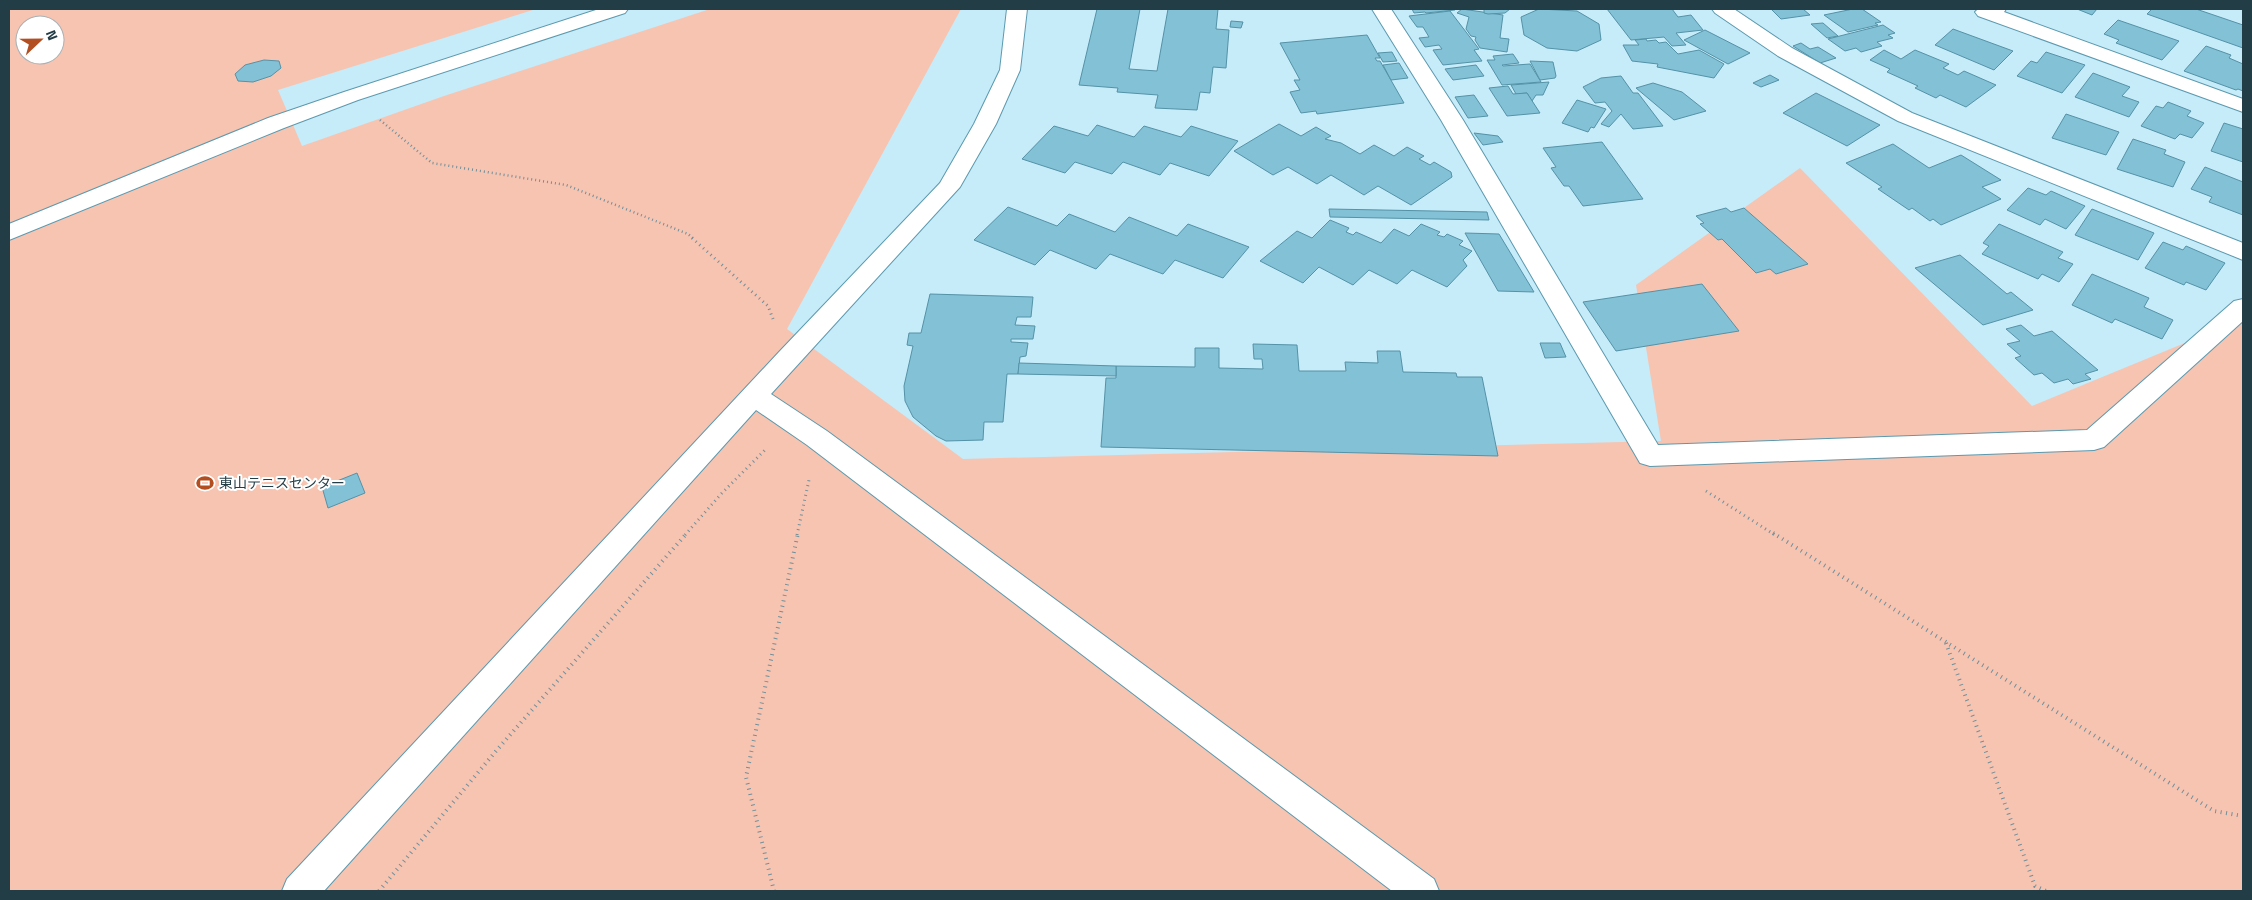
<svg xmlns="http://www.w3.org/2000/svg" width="2252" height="900" font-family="'Titillium Web','Noto Sans JP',sans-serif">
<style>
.green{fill:#f7c4b1;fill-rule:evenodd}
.building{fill:#83c1d7;stroke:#5492a7}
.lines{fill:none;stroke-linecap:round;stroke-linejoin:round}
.minor-casing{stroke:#5b99ae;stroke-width:2}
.path-far2{stroke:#708f9a;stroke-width:2.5;stroke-dasharray:1 3;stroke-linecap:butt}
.path-far1{stroke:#708f9a;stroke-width:3;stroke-dasharray:1 4;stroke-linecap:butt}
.path{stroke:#708f9a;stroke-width:4;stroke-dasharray:1 4.5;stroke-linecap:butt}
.minor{fill:#fff;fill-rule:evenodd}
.labels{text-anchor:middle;stroke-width:4;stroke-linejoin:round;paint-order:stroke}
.poi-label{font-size:14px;fill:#233d46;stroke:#fff;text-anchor:start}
</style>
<rect width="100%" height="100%" fill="#c6ebf9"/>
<path class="green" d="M9,9H536L278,90L302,146L444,96L710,9H961L787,329L963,459L1661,441L1636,285L1800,168L2032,406L2243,319V891H9ZM25,25H55V55H25Z"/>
<g class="building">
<path d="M1097,9H1140L1129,69L1157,71L1168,9H1218L1216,29L1229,30L1226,68L1213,67L1210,93L1200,92L1197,110L1155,108L1158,95L1117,92L1118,88L1079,85Z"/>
<path d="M1412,9H1454L1455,10L1426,13L1425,12L1414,13Z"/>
<path d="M1462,9L1503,15L1500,38L1509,39L1507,52L1480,48L1475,40L1476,37L1471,36L1466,29L1469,17L1457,13Z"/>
<path d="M1484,9H1510L1505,13L1488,14L1484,13Z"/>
<path d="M1539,9L1577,11L1599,24L1601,40L1577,51L1547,48L1524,35L1521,17Z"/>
<path d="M1607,9H1672L1678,17L1691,15L1703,30L1676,33L1686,45L1672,46L1664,37L1631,40Z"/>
<path d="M1771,9H1803L1810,15L1781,19Z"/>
<path d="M1853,9H1862L1881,22L1875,23L1878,25L1848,32L1824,15Z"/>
<path d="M2077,9H2097L2092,15Z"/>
<path d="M2152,9H2196L2243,25V48L2147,14Z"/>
<path d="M1450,11L1479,49L1474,50L1482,61L1443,65L1433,50L1442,49L1439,45L1425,47L1419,38L1429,37L1423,27H1417L1409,16Z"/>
<path d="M2118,20L2179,41L2162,60L2116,43L2119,40L2104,34Z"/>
<path d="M1231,21L1243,22L1241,28L1230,27Z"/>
<path d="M1823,23L1838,36L1827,38L1811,24Z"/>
<path d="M1883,25L1895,33L1888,35L1893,38L1877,42L1882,46L1861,52L1856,48L1845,51L1828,39Z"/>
<path d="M1953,29L2013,51L1994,70L1935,45Z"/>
<path d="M1705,30L1750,53L1728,64L1684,40Z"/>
<path d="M1367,35L1380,58H1375L1377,61H1380L1404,103L1317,114L1316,111L1301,113L1290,92L1300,90L1294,80H1300L1280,43Z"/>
<path d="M1646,39L1647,41L1656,40L1659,43L1666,42L1678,54L1699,50L1724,64L1714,78L1657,67L1658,64L1632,61L1623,45H1639L1635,40Z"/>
<path d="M1801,43L1810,49L1818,47L1836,58L1820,63L1793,46Z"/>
<path d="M2206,46L2231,55L2229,58L2243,64V91L2238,89L2236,90L2184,71Z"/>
<path d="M1884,50L1901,59L1915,50L1949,64L1943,68L1958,75L1964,71L1996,85L1966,107L1940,95L1936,98L1915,88L1918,86L1887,72L1890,69L1870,60Z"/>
<path d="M1392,52L1397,61L1383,62L1378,53Z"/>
<path d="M2046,52L2085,65L2062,93L2017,76L2031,61L2037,63Z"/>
<path d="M1513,54L1519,63L1502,65L1503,66L1530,64L1541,82L1502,85L1487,60H1495L1493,56Z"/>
<path d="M264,60L279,61L281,68L271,76L253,82L238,81L235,74L245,65Z"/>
<path d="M1530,61L1553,62L1556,76L1555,78L1540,80Z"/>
<path d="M1399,63L1408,78L1391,80L1383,65Z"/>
<path d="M1476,65L1484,76L1453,80L1445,69Z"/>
<path d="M2093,73L2130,87L2122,96L2139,102L2129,117L2075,97Z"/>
<path d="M1770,75L1779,80L1761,87L1753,83Z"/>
<path d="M1621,76L1633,93H1638L1663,126L1633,129L1621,114L1609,127L1601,124L1612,111L1605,102L1595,103L1583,87L1601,78Z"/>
<path d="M1549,82L1543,95H1536L1532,101L1527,93L1516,94L1511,85Z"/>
<path d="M1653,83L1682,92L1706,111L1674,120L1636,88Z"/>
<path d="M1508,86L1513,94L1527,93L1540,113L1507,116L1489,88Z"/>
<path d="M1816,93L1880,125L1847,146L1783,113Z"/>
<path d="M1474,95L1488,116L1468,118L1455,97Z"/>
<path d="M1577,100L1606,109L1594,128L1591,127L1588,132L1562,123Z"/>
<path d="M2168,102L2191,111L2187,116L2204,123L2192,138L2180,134L2175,139L2141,126L2156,106L2163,108Z"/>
<path d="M2066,114L2119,132L2106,155L2052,138Z"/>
<path d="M2224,123L2243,129V162L2211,151Z"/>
<path d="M1279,124L1301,136L1316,127L1331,136L1325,139L1341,143L1360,154L1374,145L1394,156L1407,147L1424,156L1419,159L1430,165L1434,162L1451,172L1452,177L1411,205L1378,186L1364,195L1331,175L1317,184L1288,167L1273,175L1234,151Z"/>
<path d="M1097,125L1134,137L1144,126L1181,137L1191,126L1238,141L1209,176L1170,163L1160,175L1123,162L1112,174L1075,162L1065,173L1022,159L1054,126L1088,136Z"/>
<path d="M1474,133L1498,136L1503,142L1483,145Z"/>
<path d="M2133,139L2166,150L2164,154L2185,162L2173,187L2117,169Z"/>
<path d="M1602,142L1643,199L1583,206L1569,186H1564L1551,168L1556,167L1543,148Z"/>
<path d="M1893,144L1929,168L1961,155L2001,180L1982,187L2001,199L1941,225L1933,219L1930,221L1912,208L1909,210L1878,189L1882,187L1846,163Z"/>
<path d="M2205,167L2243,182V215L2209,202L2212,197L2191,189Z"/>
<path d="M2028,188L2046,195L2051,191L2085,206L2066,229L2045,219L2040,225L2007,210Z"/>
<path d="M1008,207L1057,226L1069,214L1115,232L1129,217L1177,236L1188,224L1249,247L1223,278L1175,260L1163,274L1110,254L1096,269L1050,250L1035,265L974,240Z"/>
<path d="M1726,208L1731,212L1744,208L1808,264L1776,274L1770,269L1756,273L1722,239L1718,240L1700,224L1704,223L1696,216Z"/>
<path d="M1329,209L1487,212L1489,220L1330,217Z"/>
<path d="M2092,209L2154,233L2138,260L2075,235Z"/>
<path d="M1330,220L1349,228L1346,232L1353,235L1356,232L1381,243L1394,229L1409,236L1421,224L1440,232L1437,235L1444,237L1447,234L1463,241L1459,245L1472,251L1463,260L1467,266L1447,287L1412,270L1397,284L1369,270L1353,285L1319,267L1303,283L1260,261L1297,231L1312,238Z"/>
<path d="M1999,224L2063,252L2058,258L2073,264L2059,282L2042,274L2038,279L1982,254L1989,246L1983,243Z"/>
<path d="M1465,233L1499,234L1534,292L1498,291Z"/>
<path d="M2163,242L2183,250L2186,246L2225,263L2206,290L2186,282L2184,285L2145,268Z"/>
<path d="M1960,255L2007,294L2011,292L2033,310L1983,325L1915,268Z"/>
<path d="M2092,274L2149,298L2144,307L2173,320L2162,339L2115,319L2112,323L2072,305Z"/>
<path d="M1702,284L1739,331L1616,351L1583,302Z"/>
<path d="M930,294L1033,297L1031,317H1017L1015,325L1035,326L1033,339H1011V342L1028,343L1026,356L1020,357L1018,374H1007L1003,422H984L983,440L946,441L936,436L913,417L905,401L904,386L913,346L907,345L909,333H921Z"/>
<path d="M2021,325L2034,336L2052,331L2098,370L2085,374L2091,379L2073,384L2068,379L2054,383L2042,373L2034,375L2015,358L2021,356L2007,344L2020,341L2006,329Z"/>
<path d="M1540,343H1560L1566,357L1545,358Z"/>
<path d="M1253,344L1297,345L1299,371H1346L1345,362L1378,363L1377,351H1400L1403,372L1456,373L1457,377H1482L1498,456L1101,447L1106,378H1116V366L1195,367V348H1219V368L1263,369L1262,359H1254Z"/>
<path d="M1019,363L1116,366V376L1018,374Z"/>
<path d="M357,473L365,493L328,508L322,487Z"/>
</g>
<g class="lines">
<g class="minor-casing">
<g id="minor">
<path d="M599,9H628L625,13L358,100L284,128L9,240V224L268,118L344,92Z"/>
<path d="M1007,9H1027L1020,70L996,124L960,187L771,394L827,431L1434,879L1439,891H1392L807,445L756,410L324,891H282L287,879L779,352L940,183L974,124L1000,70Z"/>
<path d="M1372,9H1391L1463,120L1658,445L2087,430L2234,301L2243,299V321L2104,447L2094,450L1650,466L1640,463L1441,120Z"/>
<path d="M1712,9H1734L1792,48L1912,113L2243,243V260L1898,121L1778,56L1715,13Z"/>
<path d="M1978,9H2006L2004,12L2243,99V112L1978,16L1975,12Z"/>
</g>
</g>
<path class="path-far2" d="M380,120L432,163L566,185L688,234L694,239"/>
<g class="path-far1">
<path d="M692,238L768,306L773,319"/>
<path d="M1706,491L1775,535"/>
<path d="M685,535L721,494L767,448"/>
<path d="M797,535L809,480"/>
</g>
<g class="path">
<path d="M1773,533L2214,811L2243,816"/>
<path d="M1946,643L2035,886L2046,891"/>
<path d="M379,891L496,751L687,533"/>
<path d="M774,891L746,777L798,533"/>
</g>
<use href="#minor" class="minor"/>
</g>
<defs>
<g id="stadium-bare" transform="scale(1.35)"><path d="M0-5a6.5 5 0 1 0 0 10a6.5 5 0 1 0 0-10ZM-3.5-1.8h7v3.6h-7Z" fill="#b34e21" stroke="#fff" stroke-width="2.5" paint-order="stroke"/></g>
</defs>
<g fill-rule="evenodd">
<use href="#stadium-bare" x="205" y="483"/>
</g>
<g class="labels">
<g class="poi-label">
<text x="219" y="488">東山テニスセンター</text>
</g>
</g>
<rect width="2252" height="900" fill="none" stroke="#233d46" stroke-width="20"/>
<g transform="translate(40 40) rotate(68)"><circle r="24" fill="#ffffff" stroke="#a7b1b5"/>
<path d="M0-4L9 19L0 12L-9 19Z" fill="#b34e21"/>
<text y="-8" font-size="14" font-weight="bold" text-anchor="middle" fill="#233d46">N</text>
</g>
</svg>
